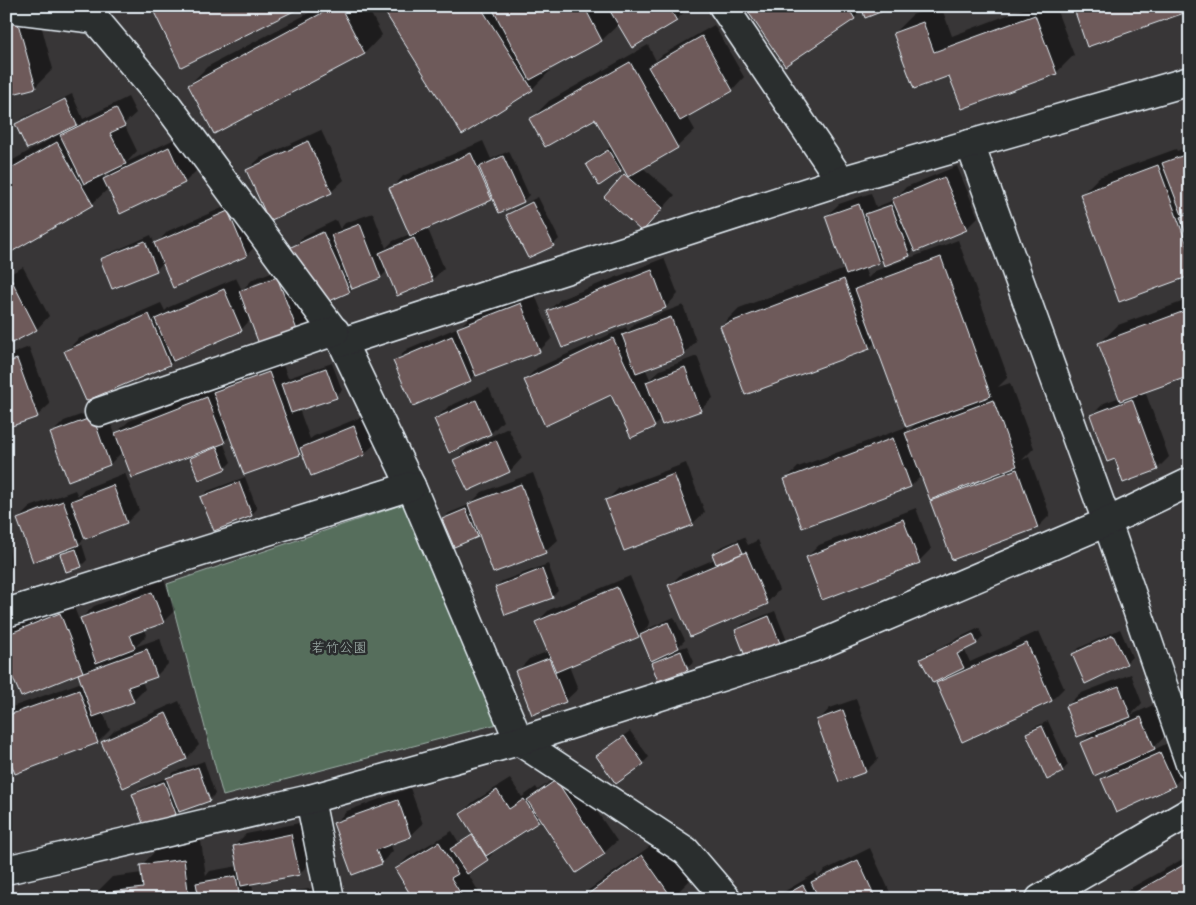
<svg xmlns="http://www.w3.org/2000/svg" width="1196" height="905" font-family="Kalam,'Klee One',sans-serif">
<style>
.green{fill:#566e5b;stroke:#9fb0aa}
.shadow{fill:#0007;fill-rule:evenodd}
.building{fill:#6e5a5a;stroke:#e8f1f8}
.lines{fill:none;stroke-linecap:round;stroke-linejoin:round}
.minor-casing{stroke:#e8f1f8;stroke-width:31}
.minor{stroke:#2a2d2e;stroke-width:28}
.labels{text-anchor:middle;stroke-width:5;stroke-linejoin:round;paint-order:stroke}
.park-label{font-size:14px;fill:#a6b6b1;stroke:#2a2d2e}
</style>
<rect width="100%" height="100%" fill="#383637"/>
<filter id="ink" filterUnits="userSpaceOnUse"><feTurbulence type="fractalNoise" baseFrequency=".02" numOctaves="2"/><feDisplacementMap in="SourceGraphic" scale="10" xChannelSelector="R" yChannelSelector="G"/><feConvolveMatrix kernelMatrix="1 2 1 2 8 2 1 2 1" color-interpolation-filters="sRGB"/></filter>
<g filter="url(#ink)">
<path class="green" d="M404,504L497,724L223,796L167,584Z"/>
<g class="shadow">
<path d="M6,6H36L53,69L35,87Z"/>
<path d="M322,6H367L382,35L365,53L214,133L189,85L207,67Z"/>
<path d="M382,6H691L676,20L619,24L602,40L549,69L550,71L532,89Z"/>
<path d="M746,6H892L863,9L854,18L785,64Z"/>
<path d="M937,6H941L952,36L1031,6H1055L1074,55L1056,73L950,74L894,33L912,15Z"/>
<path d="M714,25L744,77L732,90L687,116L695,130L677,147L642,167L675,195L654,218L605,197L627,173L624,167L620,170L587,164L593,158L612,146L596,118L531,119L549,101L648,45L656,61L662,55Z"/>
<path d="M72,94L83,119L128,97L136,113L124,124L137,151L127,162L181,136L197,170L185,182L121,212L109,188L92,204L6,254V164L54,137L53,135L17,124L23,118ZM115,168L105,178L103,174Z"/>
<path d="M321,130L344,180L331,192L247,170L260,158Z"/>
<path d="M483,141L491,159L509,151L529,195L523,201L493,197L491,199L427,227L444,268L432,280L388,270L381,277L353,287L350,291L319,304L293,247L305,235L336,220L340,229L345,223L373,213L386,248L393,241L410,234L391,189L403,176Z"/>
<path d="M1190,146V275L1081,195L1099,177L1176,149L1177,151Z"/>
<path d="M957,166L978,217L966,229L915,249L909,255L882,258L879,262L864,267L868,278L875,271L958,240L1008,377L998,387L1010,383L1034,448L1022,460L1029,457L1050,515L1038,527L952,558L932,501L937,496L922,475L911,486L785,480L798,467L906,427L908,432L918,421L876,341L870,348L746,393L721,326L739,308L845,269L826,216L839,204L871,193L876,207L894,200L906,187Z"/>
<path d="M538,197L559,239L553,245L508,215L514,209Z"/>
<path d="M241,200L259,242L247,255L174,286L164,262L156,270L102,260L108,254L151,235L155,245L168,231Z"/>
<path d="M664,258L678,294L666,307L562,347L548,311L561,299Z"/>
<path d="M290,265L312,325L299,337L251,319L241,330L176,358L170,364L87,399L66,351L78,339L161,303L165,311L169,307L236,278L242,290L253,279ZM283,273L284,276L254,287V284Z"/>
<path d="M23,267L49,316L37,329L6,344V276Z"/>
<path d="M534,292L552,338L539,351L475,375L471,380L413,404L395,362L407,349L461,326L471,316Z"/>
<path d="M1190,299V375L1145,391L1169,457L1157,469L1092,415L1104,403L1120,397L1100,343L1118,325Z"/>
<path d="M683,305L696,341L684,354L645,368L650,379L660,370L697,356L713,398L700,410L661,419L654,426L612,394L525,380L537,368L626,327L628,331L635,323Z"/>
<path d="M29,347L50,404L37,416L6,427V356Z"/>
<path d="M281,360L288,378L332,363L342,390L336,396L299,409L310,439L314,436L366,415L377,442L364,454L302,451L299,454L231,435L223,442L231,462L225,468L191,458L197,452L123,451L110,464L51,434L64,421L105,406L115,434L129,421L219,385L220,387L227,380Z"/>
<path d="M489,388L503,421L491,433L449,452L435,419L448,407Z"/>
<path d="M508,428L522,458L510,471L468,489L455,460L467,448Z"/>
<path d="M686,463L705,512L692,524L607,500L619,488Z"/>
<path d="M125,473L139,510L127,522L86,537L76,546L82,544L87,560L81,566L62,555L69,547L18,519L30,507L75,490L78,496L84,489Z"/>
<path d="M533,473L558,540L545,552L480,533L477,536L443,519L449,513L469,505L482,492Z"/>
<path d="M245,477L257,509L251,515L202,497L208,491Z"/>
<path d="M916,508L931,549L919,561L807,557L819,545Z"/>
<path d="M744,537L748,545L758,540L779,590L767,603L669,586L682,573L715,559L713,554L719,548Z"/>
<path d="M6,541L14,567L6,575Z"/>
<path d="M548,564L558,591L552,597L496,587L502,581Z"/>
<path d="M630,576L650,624L643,631L674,617L685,640L675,650L687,646L694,662L687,668L659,679L652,663L658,657L652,659L641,633L638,636L569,666L578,689L565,701L517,672L529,659L549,651L536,623L549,610Z"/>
<path d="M164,580L175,610L163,622L145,629L147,635L135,647L160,638L168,664L156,676L142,681L145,689L133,701L103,712L110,730L98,742L6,746V710L9,708L82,682L78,673L6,658V631L11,627L72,602L79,620L94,606ZM127,681L133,696H130L125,682Z"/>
<path d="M775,611L787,641L781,647L737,630L743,624Z"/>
<path d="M979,628L983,637L977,643L964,649L970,662L1039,631L1064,688L1052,700L963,740L938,684L945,677L922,659L928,653Z"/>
<path d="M1120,629L1132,657L1126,663L1073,654L1079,648Z"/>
<path d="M1131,674L1142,703L1131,715L1153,705L1166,735L1151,751L1172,741L1186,773L1174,785L1102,780L1117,764L1081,743L1097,728L1067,706L1079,694Z"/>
<path d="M856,699L878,759L866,771L818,721L830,708Z"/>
<path d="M179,701L199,745L187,758L123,787L103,742L115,730Z"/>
<path d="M1048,721L1068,765L1062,771L1027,734L1033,728Z"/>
<path d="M630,731L649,757L643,763L598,756L604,750Z"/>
<path d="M204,761L215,794L209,800L179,809L176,813L145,824L134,795L140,789L169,777L174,772Z"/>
<path d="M568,769L617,841L604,853L540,818L491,851L493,853L487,859L467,872L483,899H414L396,869L408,857L452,831L459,843L474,833L461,814L473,802L510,779L522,797L536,787L538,790Z"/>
<path d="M410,788L423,824L410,836L390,843L393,851L381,863L335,823L347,811Z"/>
<path d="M304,822L311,862L299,874L252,883L254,898L321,887L323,899H95L94,895L112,877L142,873V865L159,847L201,841L206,876L210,871L238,866L234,846L246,834Z"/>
<path d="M660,839L690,880L671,899H576Z"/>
<path d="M870,848L893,899H775L780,894L816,873L818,877L825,870Z"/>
<path d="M1190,855V899H1120L1129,889Z"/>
<path d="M77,895L78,899H44Z"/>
</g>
<g class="building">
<path d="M151,6H304L181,67Z"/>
<path d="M335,6H340L365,54L214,134L188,85Z"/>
<path d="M381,6H480L533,90L462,135Z"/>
<path d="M491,6H584L602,41L530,80Z"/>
<path d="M607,6H668L677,21L632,48Z"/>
<path d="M744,6H847L855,19L785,66Z"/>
<path d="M861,6H896L865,18Z"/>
<path d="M1073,6H1190V11L1087,47Z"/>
<path d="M1035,15L1057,74L962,109L949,76L914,89L893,33L923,22L934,52Z"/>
<path d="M16,16L36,88L9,95L6,85V19Z"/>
<path d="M702,36L733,91L680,121L648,67Z"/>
<path d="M630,62L678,148L628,177L595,119L545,147L529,119Z"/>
<path d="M65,99L77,125L27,149L15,124Z"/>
<path d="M116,108L125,126L110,133L126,164L84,184L60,135Z"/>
<path d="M308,141L332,193L269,221L246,170Z"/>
<path d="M57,142L93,205L6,255V171Z"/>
<path d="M169,147L185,183L120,214L103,179Z"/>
<path d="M608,150L621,171L599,186L586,164Z"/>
<path d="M471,153L492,200L410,236L389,188Z"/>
<path d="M1190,153V212L1182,215L1162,163Z"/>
<path d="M503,156L524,202L499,213L479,167Z"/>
<path d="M1158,165L1190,253V276L1119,302L1080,194Z"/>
<path d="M624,174L663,208L642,232L604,197Z"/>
<path d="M944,177L967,230L915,252L892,199Z"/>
<path d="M532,202L554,246L528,258L506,215Z"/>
<path d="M859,204L879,263L846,275L825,216Z"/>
<path d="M891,205L910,256L884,266L865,214Z"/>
<path d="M228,211L247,256L173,288L154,243Z"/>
<path d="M1190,214V245L1180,217Z"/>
<path d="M360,224L381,278L352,289L331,235Z"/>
<path d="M323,232L350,292L318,306L291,247Z"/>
<path d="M414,238L433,281L397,296L379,253Z"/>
<path d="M145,241L157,271L112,289L100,259Z"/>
<path d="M941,257L991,396L906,427L855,289Z"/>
<path d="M652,270L666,308L562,348L547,311Z"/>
<path d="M277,277L300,338L262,352L239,291Z"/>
<path d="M11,279L37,330L6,346V281Z"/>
<path d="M844,279L870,349L745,395L720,326Z"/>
<path d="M224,289L242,331L173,361L155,319Z"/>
<path d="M521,303L540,352L476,376L457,328Z"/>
<path d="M1190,309V376L1120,401L1098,343Z"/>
<path d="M149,314L170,365L86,401L64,351Z"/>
<path d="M671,317L685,355L636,373L622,335Z"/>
<path d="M452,336L471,381L413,406L393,361Z"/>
<path d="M613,338L655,427L631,438L611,395L545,426L524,380Z"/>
<path d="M17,359L38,417L6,428V363Z"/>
<path d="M685,367L701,411L662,425L646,382Z"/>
<path d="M326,368L337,398L291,413L281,384Z"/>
<path d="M269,372L300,455L244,475L213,392Z"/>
<path d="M207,397L225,443L132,478L115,433Z"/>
<path d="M1132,399L1158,470L1123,483L1115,459L1107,462L1090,415Z"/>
<path d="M476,400L491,434L449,453L434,419Z"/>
<path d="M993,400L1017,466L930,500L905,433Z"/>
<path d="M93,417L110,465L68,481L50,433Z"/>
<path d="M354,426L365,455L311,476L300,448Z"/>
<path d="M893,438L911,487L802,528L784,479Z"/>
<path d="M496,440L510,472L468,491L453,460Z"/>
<path d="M217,447L226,469L199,480L190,458Z"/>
<path d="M1017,469L1038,528L952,560L930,501Z"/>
<path d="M674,474L693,525L624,551L605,500Z"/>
<path d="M239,482L252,516L214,531L200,497Z"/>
<path d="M521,484L546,553L493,573L468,504Z"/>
<path d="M113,485L127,523L85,539L71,501Z"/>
<path d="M63,501L79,545L33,562L17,519Z"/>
<path d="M466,509L478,537L454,547L442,519Z"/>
<path d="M903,519L920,563L822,600L806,557Z"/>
<path d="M738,542L743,553L716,564L712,554Z"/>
<path d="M76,549L82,567L66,572L60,554Z"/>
<path d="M746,552L768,604L690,637L668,585Z"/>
<path d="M542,569L553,598L505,615L495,587Z"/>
<path d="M617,587L639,637L556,672L535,622Z"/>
<path d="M152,592L164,623L130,635L135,648L96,663L80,618Z"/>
<path d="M60,613L83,672L21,697L6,662V635Z"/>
<path d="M769,616L782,648L747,661L735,630Z"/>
<path d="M668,622L679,648L651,661L640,635Z"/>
<path d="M973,634L977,644L957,654L964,668L933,683L920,659Z"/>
<path d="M1113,635L1127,664L1085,684L1072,654Z"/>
<path d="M1027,643L1052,701L962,742L936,683Z"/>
<path d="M147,649L157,677L128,687L134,702L93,717L78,674Z"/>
<path d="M681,651L688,670L658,681L651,663Z"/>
<path d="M549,658L566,702L532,715L515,671Z"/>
<path d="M1119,686L1131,717L1077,737L1065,706Z"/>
<path d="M79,690L98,743L15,774L6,750V716Z"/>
<path d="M843,710L866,772L839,782L816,720Z"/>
<path d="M166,713L187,759L123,788L101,742Z"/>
<path d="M1141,717L1155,749L1094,776L1080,743Z"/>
<path d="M1042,726L1063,772L1047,780L1026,733Z"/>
<path d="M624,736L644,764L616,784L596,756Z"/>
<path d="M1160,753L1175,786L1116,813L1101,779Z"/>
<path d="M198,767L210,801L179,812L166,778Z"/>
<path d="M556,780L605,854L576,873L527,800Z"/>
<path d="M164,782L176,814L144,826L132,794Z"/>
<path d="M497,790L509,809L524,799L539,822L486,856L460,814Z"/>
<path d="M398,800L411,837L376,850L382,864L352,875L333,823Z"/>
<path d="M291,834L300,875L241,886L233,846Z"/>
<path d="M472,835L488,860L467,874L450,849Z"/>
<path d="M439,842L458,874L451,878L464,899H413L395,869Z"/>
<path d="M642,855L673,899H581Z"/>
<path d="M184,859L189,899H94L93,894L143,888L140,865Z"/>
<path d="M858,860L876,899H819L811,882Z"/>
<path d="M1185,864L1190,873V899H1124Z"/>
<path d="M236,876L240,899H199L196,883Z"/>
<path d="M803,885L811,899H778Z"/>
</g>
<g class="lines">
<g class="minor-casing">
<g id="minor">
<path d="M723,6L841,181"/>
<path d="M6,8L95,19L168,106L342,342L411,486L519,741L686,851L727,899"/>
<path d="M970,144L1107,522L1190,764"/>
<path d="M342,342L841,181L1190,81"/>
<path d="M99,412L335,331"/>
<path d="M6,613L411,486"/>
<path d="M310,799L330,899"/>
<path d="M6,870L310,799L519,741L812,648L1107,522L1190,482"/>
<path d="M1040,899L1190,812"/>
</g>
</g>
<use href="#minor" class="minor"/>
</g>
</g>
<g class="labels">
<g class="park-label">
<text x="339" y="652">若竹公園</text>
</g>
</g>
<rect width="1196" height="905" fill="none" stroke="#2a2d2e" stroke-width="25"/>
<rect x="12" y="12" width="1171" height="880" fill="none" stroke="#e8f1f8" stroke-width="2" filter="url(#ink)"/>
</svg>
